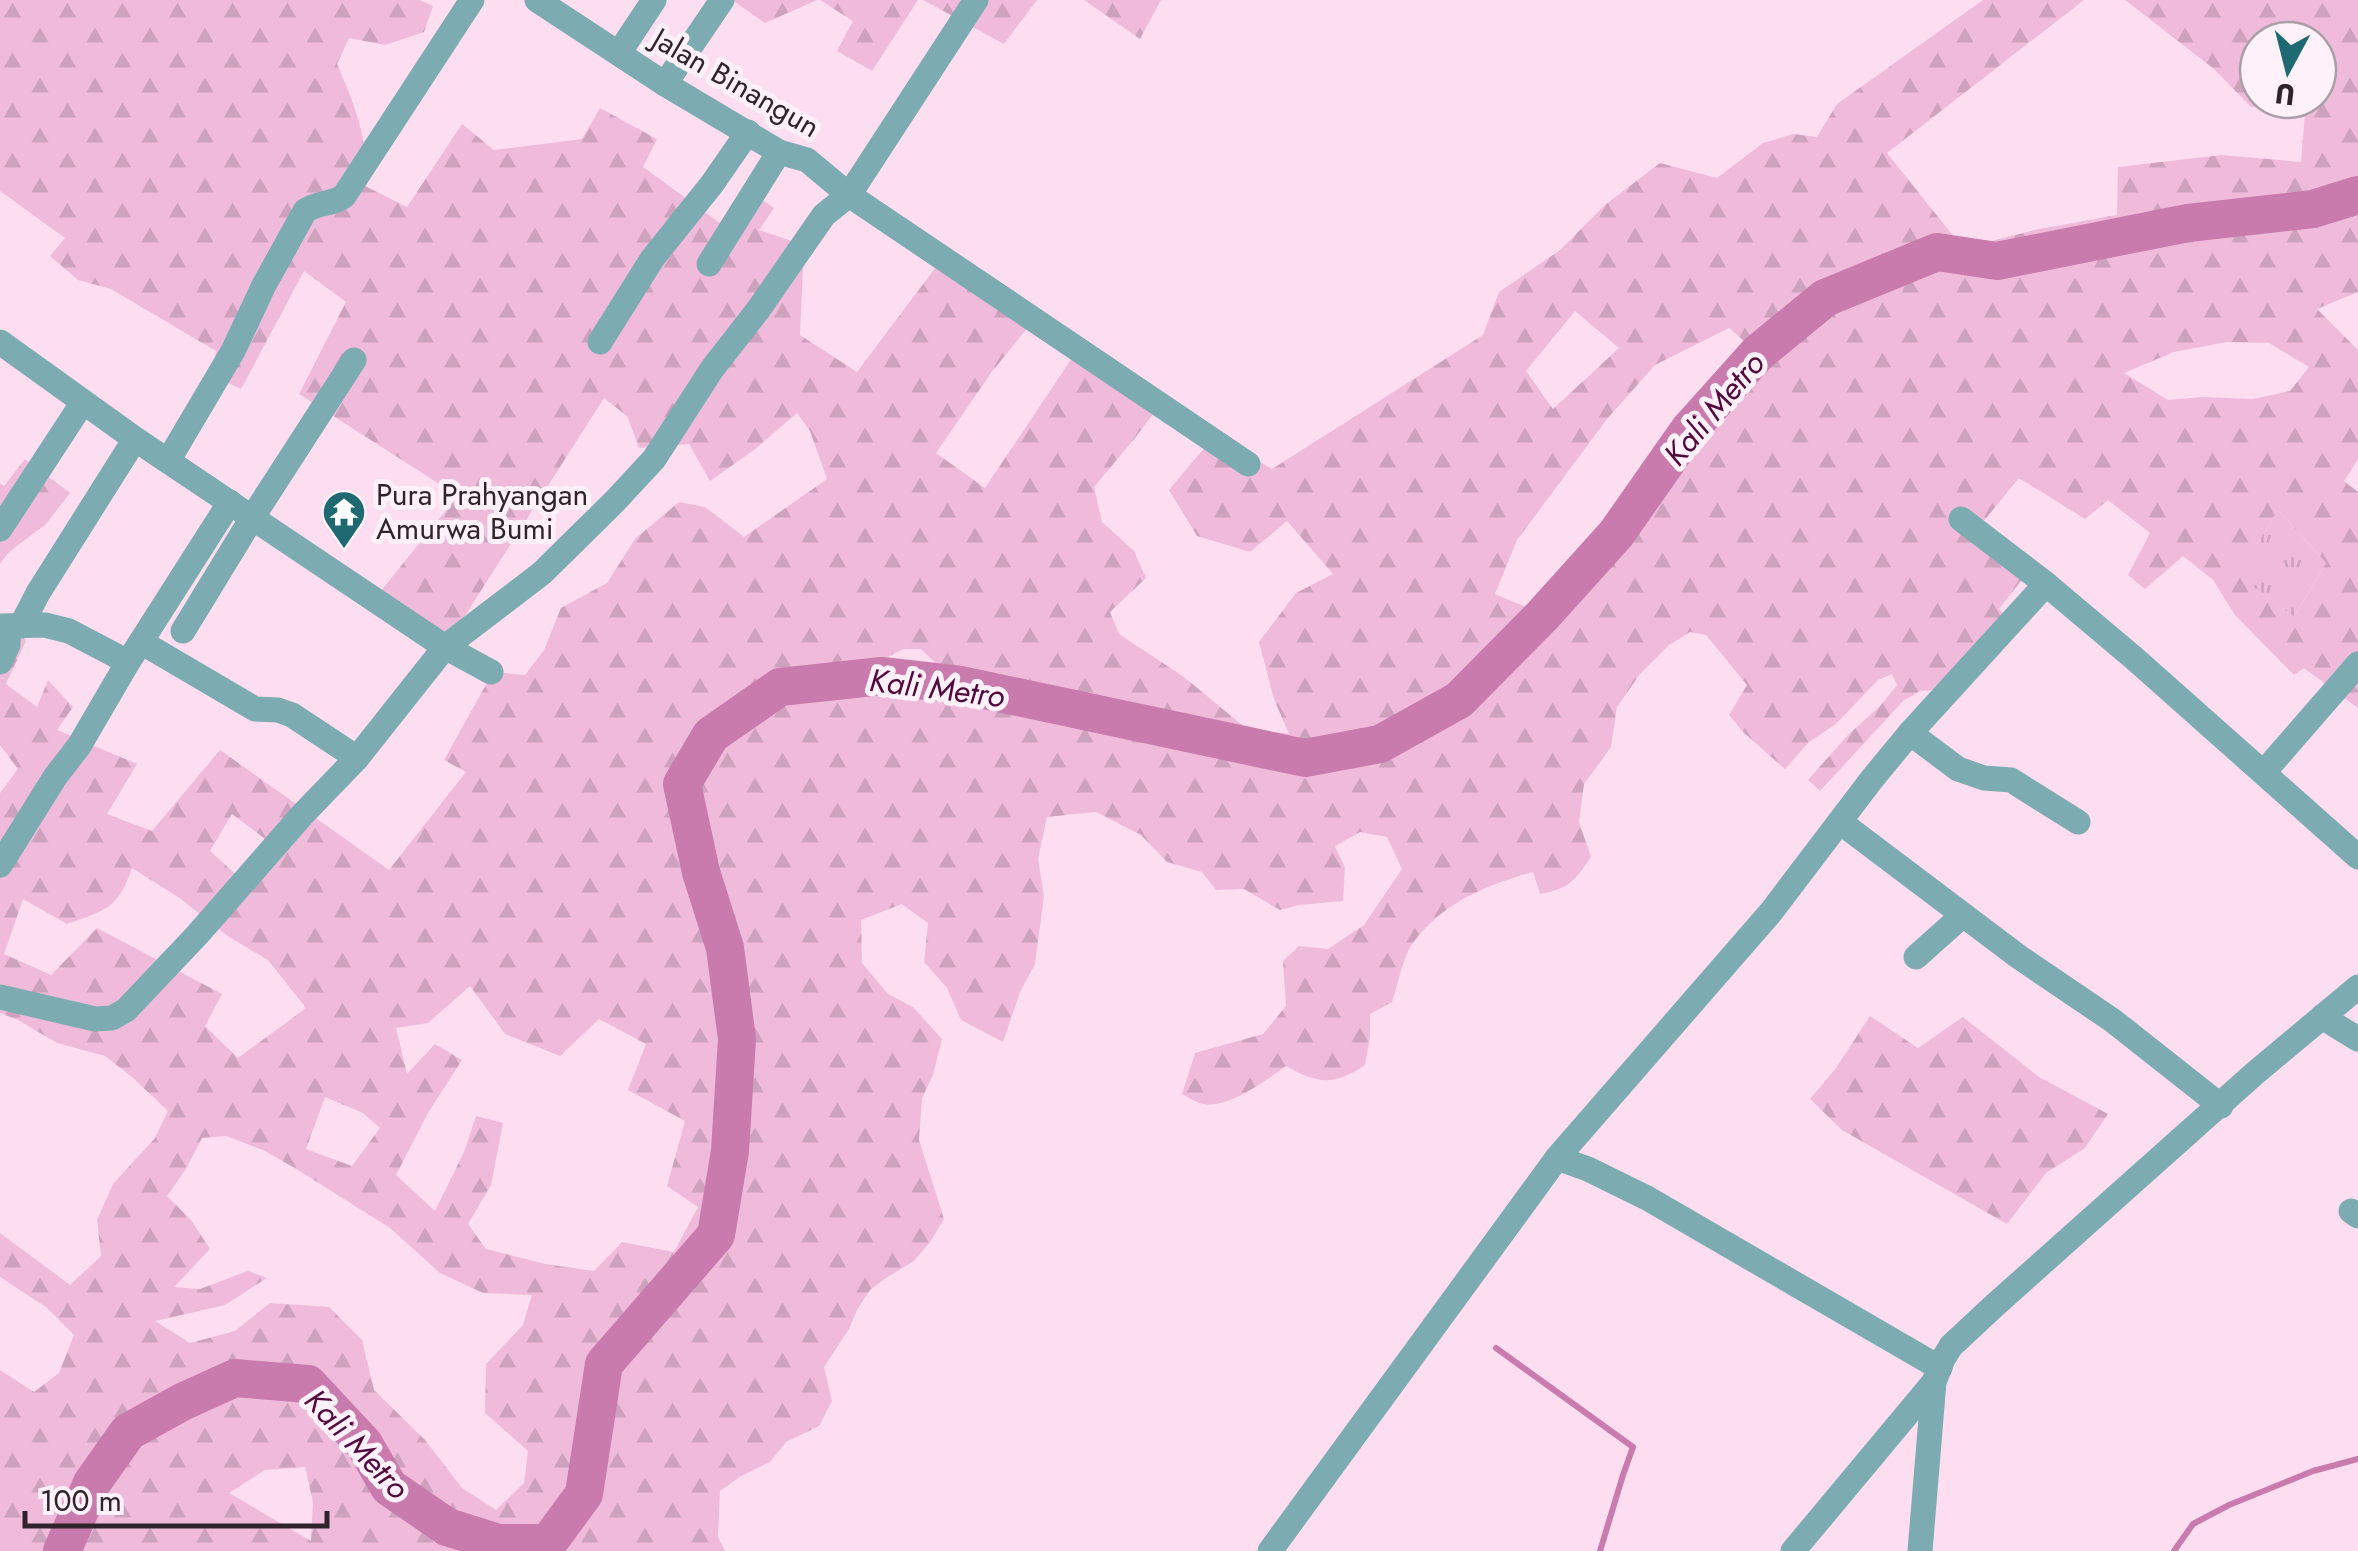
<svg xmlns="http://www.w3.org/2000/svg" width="2358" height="1551" font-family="Jost,sans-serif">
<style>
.grass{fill:url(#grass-tufts)}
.forest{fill:url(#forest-firs);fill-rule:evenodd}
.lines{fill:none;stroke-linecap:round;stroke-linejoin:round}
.stream{stroke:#c87bac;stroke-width:6}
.river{stroke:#c87bac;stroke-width:38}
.street{stroke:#7cacb2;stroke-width:25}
.labels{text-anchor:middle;stroke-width:10;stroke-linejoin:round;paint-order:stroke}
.street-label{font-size:30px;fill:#2f242b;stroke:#fef1f9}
.poi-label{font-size:30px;fill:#2f242b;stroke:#fef1f9;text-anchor:start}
.water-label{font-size:32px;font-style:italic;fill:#500a3d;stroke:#fef1f9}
</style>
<defs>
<pattern id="grass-tufts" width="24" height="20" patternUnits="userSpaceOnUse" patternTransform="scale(2.5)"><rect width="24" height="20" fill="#f0bbdb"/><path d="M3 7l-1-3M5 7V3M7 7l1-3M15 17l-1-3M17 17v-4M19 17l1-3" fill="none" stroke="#cea1bc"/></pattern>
<pattern id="forest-firs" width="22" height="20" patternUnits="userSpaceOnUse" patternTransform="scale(2.5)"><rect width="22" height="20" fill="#f0bbdb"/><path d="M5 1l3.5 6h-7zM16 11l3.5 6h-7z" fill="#cea1bc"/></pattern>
</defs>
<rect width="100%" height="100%" fill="#fddef0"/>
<path class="grass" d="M2278,510L2326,563L2294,617L2237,575Z"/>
<g class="forest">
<path d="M0,0H419L433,6L424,32L385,45L349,38L337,64C355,106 369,139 365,186L407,207L462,124L494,150L582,139L600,108L657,139L643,167L724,226L749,191L774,208L759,230L804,245L800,335L857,372L945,255L1037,316L991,373L936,453L985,488L1078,349L1164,399L1135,438L1094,487L1102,522L1134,551L1146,578L1110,612L1119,634L1184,677L1247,729L1289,734L1274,699L1259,642L1296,593L1333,574L1287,521L1250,552L1197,536L1169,490L1215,435L1272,469L1483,335L1499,292L1560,250L1605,205L1660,163L1717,178L1763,143L1793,134L1817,137L1837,104L1983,0H2084L1887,153L1963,248L2039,229L2117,215L2118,167L2222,155L2301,162L2305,112L2251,107L2214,69L2125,0H2358V292L2317,309L2358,350V459L2344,481L2358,492V708L2304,668L2294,675L2235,615L2213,580L2183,556L2145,589L2128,575L2150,533L2108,500L2085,519L2019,478L1983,522L2034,564L1999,609L2011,620L1946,704L1932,690L1920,691L1903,701L1820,791L1808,780L1848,735L1881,705L1897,685L1892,674L1878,680L1836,724L1809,742L1785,769L1744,733L1729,715L1747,685L1706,635L1690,632L1669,645L1640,674L1617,707L1611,747L1584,784L1579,822L1591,857C1575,881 1568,889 1540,894L1533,872C1489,884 1441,903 1413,943C1403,956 1398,985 1392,1002L1370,1014V1037L1365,1065C1334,1086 1318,1084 1286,1066C1268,1079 1228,1109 1204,1104C1197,1103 1188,1097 1182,1094L1195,1053L1263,1034L1286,1006L1283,961L1299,946L1328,949L1364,925L1402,869L1387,837L1360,832L1335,846L1345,868L1343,901L1299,905L1280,910L1244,889L1216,890L1202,872L1167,862L1141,835L1096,812L1047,817L1038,859L1044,896L1035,964L1020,992L1003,1042L961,1020L947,988L924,962L928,923L902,904L861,920L862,963L888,994L913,1007L942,1039L933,1075L922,1098L919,1140L944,1219L930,1242L914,1261L886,1278L870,1290L857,1310L849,1329L824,1367L832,1401L819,1426L786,1442L770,1462L741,1476L720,1491L718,1537L725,1551H0V1370L34,1392L59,1373L74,1335L46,1307L0,1277V1233L70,1285L101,1256L97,1220L113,1184L155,1138L168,1111L132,1077L105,1056L57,1043L18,1020L0,1013V793L18,769L0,745V616L14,624L26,641L6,684L37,707L48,680L73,707L57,730L137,764L107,814L152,831L220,750L389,870L466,772L444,760L493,672L525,675L544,650L561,608L607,583L635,539L679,502L705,507L744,537L827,479L810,431L797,413L754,450L710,481L689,444L639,448L627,416L604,398L445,647L379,593L458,496L299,394L346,302L304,271L241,389L212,375L216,351L111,289L78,280L50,256L65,238L0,191ZM2258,40H2318V100H2258ZM1575,311L1619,348L1553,409L1526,371ZM1729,328L1758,353L1689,430L1616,534L1543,614L1495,594L1517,540L1607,419L1655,365ZM2227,342L2269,343L2309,367L2290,391L2253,399L2202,397L2168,400L2124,373L2174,352ZM2278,510L2326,563L2294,617L2238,575ZM903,649H921L958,685L882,676L848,678ZM232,814L281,851L252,889L210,851ZM132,868L181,899L229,937L268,960L306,1008L238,1058L205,1026L222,994L97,928L51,975L4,954L23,899L67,924C106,910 118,909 132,868ZM470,986L505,1034L560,1056L599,1019L646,1044L628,1090L685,1121L667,1186L698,1207L674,1252L622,1242L594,1271L545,1264L486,1249L468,1224L491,1185L503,1123L476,1116L464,1152L435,1211L396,1175L428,1113L462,1060L435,1044L407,1074L396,1028L428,1023ZM325,1097L363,1113L380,1128L352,1166L306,1149ZM226,1136L265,1151L298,1170L390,1228L440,1273L483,1293L532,1295L523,1325L486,1364L485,1413L528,1451L524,1483L496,1510L462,1488L425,1440L374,1390L362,1340L329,1307L270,1303L235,1331L190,1343L155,1321L225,1305L267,1278L248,1271L200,1289L174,1287L210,1249L191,1220L167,1196L186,1169L202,1138ZM305,1467L313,1502L311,1541L229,1493L265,1470Z"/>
<path d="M732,0H817L765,23Z"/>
<path d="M820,0H918L872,71L837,51L853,21Z"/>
<path d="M923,0H1037L1004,44Z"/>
<path d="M1084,0H1161L1140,39Z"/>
<path d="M25,459L70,493L46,524L8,553L0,564V483L4,486Z"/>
<path d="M1870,1016L1918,1048L1963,1017L2039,1077L2108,1114L2085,1148L2046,1173L2007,1224L1842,1130L1810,1099L1836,1068Z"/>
</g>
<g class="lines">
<g class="stream">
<path d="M1496,1348L1633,1447L1623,1475L1600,1551"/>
<path d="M2174,1551L2193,1524L2229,1505L2313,1471L2358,1459"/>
</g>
<path class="river" d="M62,1551L92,1483L128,1432L182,1402L235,1378L308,1384L364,1444L389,1487L447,1527L498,1543H548L584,1494L604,1364L716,1235L730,1151L737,1039L725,948L701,872L682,784L711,735L780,687L882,676L961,685L1305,758L1380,744L1459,700L1543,615L1616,534L1689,430L1758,353L1825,298L1937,252L1997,261L2188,223L2313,209L2358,195"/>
<g class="street">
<path d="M537,0L665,84L779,152L807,160L849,195L1248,464"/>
<path d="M619,53L654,0"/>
<path d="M665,84L722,0"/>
<path d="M709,264L779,152"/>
<path d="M0,342L135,439L445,647L491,672"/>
<path d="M600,342L652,259L712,184L748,132"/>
<path d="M168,461L233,351L264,285L305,211C320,201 329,206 344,196L472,0"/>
<path d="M1961,519L2046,584"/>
<path d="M0,529L83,402"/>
<path d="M0,626L45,625L69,631L128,662"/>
<path d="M21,626L38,593L135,439"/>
<path d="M183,631L252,518L354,360"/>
<path d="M141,642L255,709L278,710L292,715L357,758"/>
<path d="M0,662L8,645L9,627"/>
<path d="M1910,733L1958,769L1984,778L2011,780L2078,822"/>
<path d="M2264,772L2358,664"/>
<path d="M1840,822L2019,957L2112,1020L2221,1106"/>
<path d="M0,865L55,777L79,746L128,662L230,502"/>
<path d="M1916,957L1963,915"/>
<path d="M0,997L95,1019L112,1018L126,1010L198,934L303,814L357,758L445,647L542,573L615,501L654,459L712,369L758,310L824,215L849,195L976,0"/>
<path d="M2322,1017L2358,1039"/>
<path d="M2351,1211L2358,1216"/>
<path d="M1940,1368L1647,1198L1588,1169L1557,1158L1771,912L1872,779L1910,733L2046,584L2135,659L2358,857"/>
<path d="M1270,1551L1557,1158"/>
<path d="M1793,1551L1934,1382"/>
<path d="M1920,1551L1934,1382L1943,1359L1951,1346L1995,1305L2254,1074L2358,987"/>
</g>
</g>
<defs>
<g id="temple-pin" transform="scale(2.25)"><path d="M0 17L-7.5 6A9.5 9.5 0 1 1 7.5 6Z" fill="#1e6972" stroke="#fef1f9"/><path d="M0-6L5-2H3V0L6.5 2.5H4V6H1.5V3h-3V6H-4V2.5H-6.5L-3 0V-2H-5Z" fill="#fff"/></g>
</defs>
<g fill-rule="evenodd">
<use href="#temple-pin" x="344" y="512"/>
</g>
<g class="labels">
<g class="street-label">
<text transform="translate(736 83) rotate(30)" y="10">Jalan Binangun</text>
</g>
<g class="poi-label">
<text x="376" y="505">Pura Prahyangan<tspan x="376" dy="34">Amurwa Bumi</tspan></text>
</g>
<g class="water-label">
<text transform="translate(1714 409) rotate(-50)" y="11">Kali Metro</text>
<text transform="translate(937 688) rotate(7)" y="11">Kali Metro</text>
<text transform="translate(357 1444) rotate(47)" y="11">Kali Metro</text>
</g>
</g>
<g transform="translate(2288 70) rotate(187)"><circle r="48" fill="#fef1f9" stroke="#ab9fa7" stroke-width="2.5"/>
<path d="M0-8L18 38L0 25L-18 38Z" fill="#1e6972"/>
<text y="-15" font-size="28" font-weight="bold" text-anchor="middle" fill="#2f242b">U</text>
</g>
<path d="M25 1511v15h302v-15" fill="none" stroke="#2f242b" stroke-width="5"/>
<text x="40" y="1511" font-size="30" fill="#2f242b" stroke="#fef1f9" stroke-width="8" paint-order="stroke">100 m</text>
</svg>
